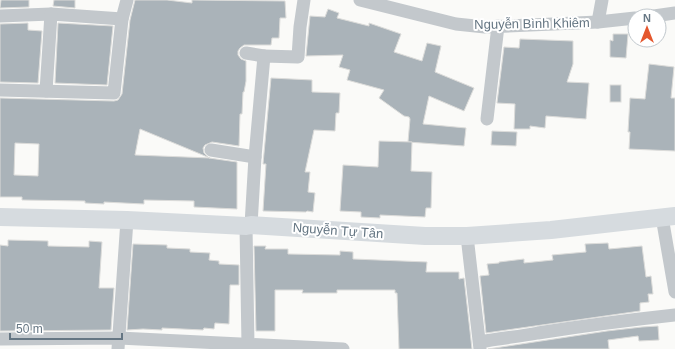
<svg xmlns="http://www.w3.org/2000/svg" width="675" height="349" font-family="Arial,sans-serif">
<style>
.building{fill:#aab3b9;stroke:#dcdcda;fill-rule:evenodd}
.lines{fill:none;stroke-linecap:round;stroke-linejoin:round}
.street{stroke:#c3c8cc;stroke-width:13}
.secondary{stroke:#d6dbdf;stroke-width:18}
.labels{text-anchor:middle;stroke-width:4;stroke-linejoin:round;paint-order:stroke}
.street-label{font-size:13px;fill:#657683;stroke:#fff}
</style>
<rect width="100%" height="100%" fill="#fafaf8"/>
<g class="building">
<path d="M1,0H29V7L0,8Z"/>
<path d="M54,0H75V8L53,6Z"/>
<path d="M135,0H167L192,3V0L285,1L286,18H280L279,38H272L271,45H244L240,48L238,51V55L241,59L246,61V81L244,92H243L242,114H240L239,146L212,142L205,145L203,148L204,153L209,158L237,162V209L194,207V201L144,200V204L104,202V204L85,203V201L22,200V197H0V98L114,101L118,100L122,94L130,20ZM140,129L210,158L135,155ZM15,143L39,144L38,176L14,175Z"/>
<path d="M328,9L339,13L337,18L369,26V23L401,34L394,52L422,61L427,43L441,46L435,72L474,88L464,111L429,96L423,124L466,128L464,146L408,142L410,119L409,117L404,116L379,98L384,90L347,80L350,70L339,67L343,55L306,56L310,16L325,17Z"/>
<path d="M28,23V30L42,31L38,83L0,82V24Z"/>
<path d="M58,23L113,26L107,85L55,83Z"/>
<path d="M613,34H628L626,58L610,57V40L613,41Z"/>
<path d="M520,39L573,41V64L567,82L589,83L586,119L546,116L545,128L530,126V129H514L515,104L497,103L504,47L519,48Z"/>
<path d="M649,64L674,67L671,98H675V151L629,149L630,132H628L630,98L645,99Z"/>
<path d="M271,78L312,80V92L340,93L339,113H336L335,131L314,130L305,172H310L308,192L315,193L313,212L307,211L306,212L263,211L266,164H263Z"/>
<rect x="610" y="85" width="11" height="17"/>
<path d="M492,131L517,132L516,146L491,145Z"/>
<path d="M379,141L412,142L411,171L432,172L431,208H426L425,217L380,215V218L361,217V212L340,211L343,165L378,167Z"/>
<path d="M8,240L48,241V246L89,247V241L102,242L99,288H114L111,330L0,331V245L8,246Z"/>
<path d="M608,243L609,249L642,246L646,277L651,276L653,294H648L649,302L640,303V311L486,333L480,276L489,275L487,264L499,263V262L524,259V263L553,260L552,255L586,252L585,244Z"/>
<path d="M133,244L167,245V248L190,249V252L210,253L209,260L219,261V264L239,265V285H230L229,324L215,323L214,329L204,328L203,330L162,328V330L143,329L127,330Z"/>
<path d="M254,246H266L265,249H288V254L340,255V251L353,252V259L427,262L426,272H459V279L464,278L472,349H399L397,293H395V290H337V293H302L303,290H275V331H256Z"/>
<path d="M658,326L659,340L639,341L638,336L608,340L609,349H488L607,331L642,327Z"/>
</g>
<g class="lines">
<g class="street">
<path d="M360,0L456,24L485,27L598,22L635,18"/>
<path d="M0,16L51,14L122,19"/>
<path d="M654,16L675,13"/>
<path d="M598,22L602,0"/>
<path d="M246,53L264,56"/>
<path d="M0,90L114,93L122,19L127,0"/>
<path d="M46,91L51,14"/>
<path d="M487,119L498,26"/>
<path d="M211,150L255,157"/>
<path d="M662,217L675,292"/>
<path d="M251,225L255,157L264,56L298,57L300,27L304,0"/>
<path d="M246,226L248,345"/>
<path d="M467,236L480,349"/>
<path d="M0,339L119,338L343,349"/>
<path d="M480,342C499,338 518,337 538,333C583,326 629,320 675,315"/>
<path d="M118,349L127,220"/>
</g>
<path class="secondary" d="M0,217L127,220L246,226L251,225L425,236H467L551,230L675,216"/>
</g>
<g class="labels">
<g class="street-label">
<text transform="translate(532 23) rotate(-1)" y="5">Nguyễn Bình Khiêm</text>
<text transform="translate(338 230) rotate(4)" y="5">Nguyễn Tự Tân</text>
</g>
</g>
<g transform="translate(647 28)"><circle r="19" fill="#ffffff" stroke="#c1c8cd"/>
<path d="M0-3L7 15L0 10L-7 15Z" fill="#e4572e"/>
<text y="-6" font-size="11" font-weight="bold" text-anchor="middle" fill="#657683">N</text>
</g>
<path d="M10 333v6h112v-6" fill="none" stroke="#657683" stroke-width="2"/>
<text x="16" y="333" font-size="12" fill="#657683" stroke="#ffffff" stroke-width="3" paint-order="stroke">50 m</text>
</svg>
